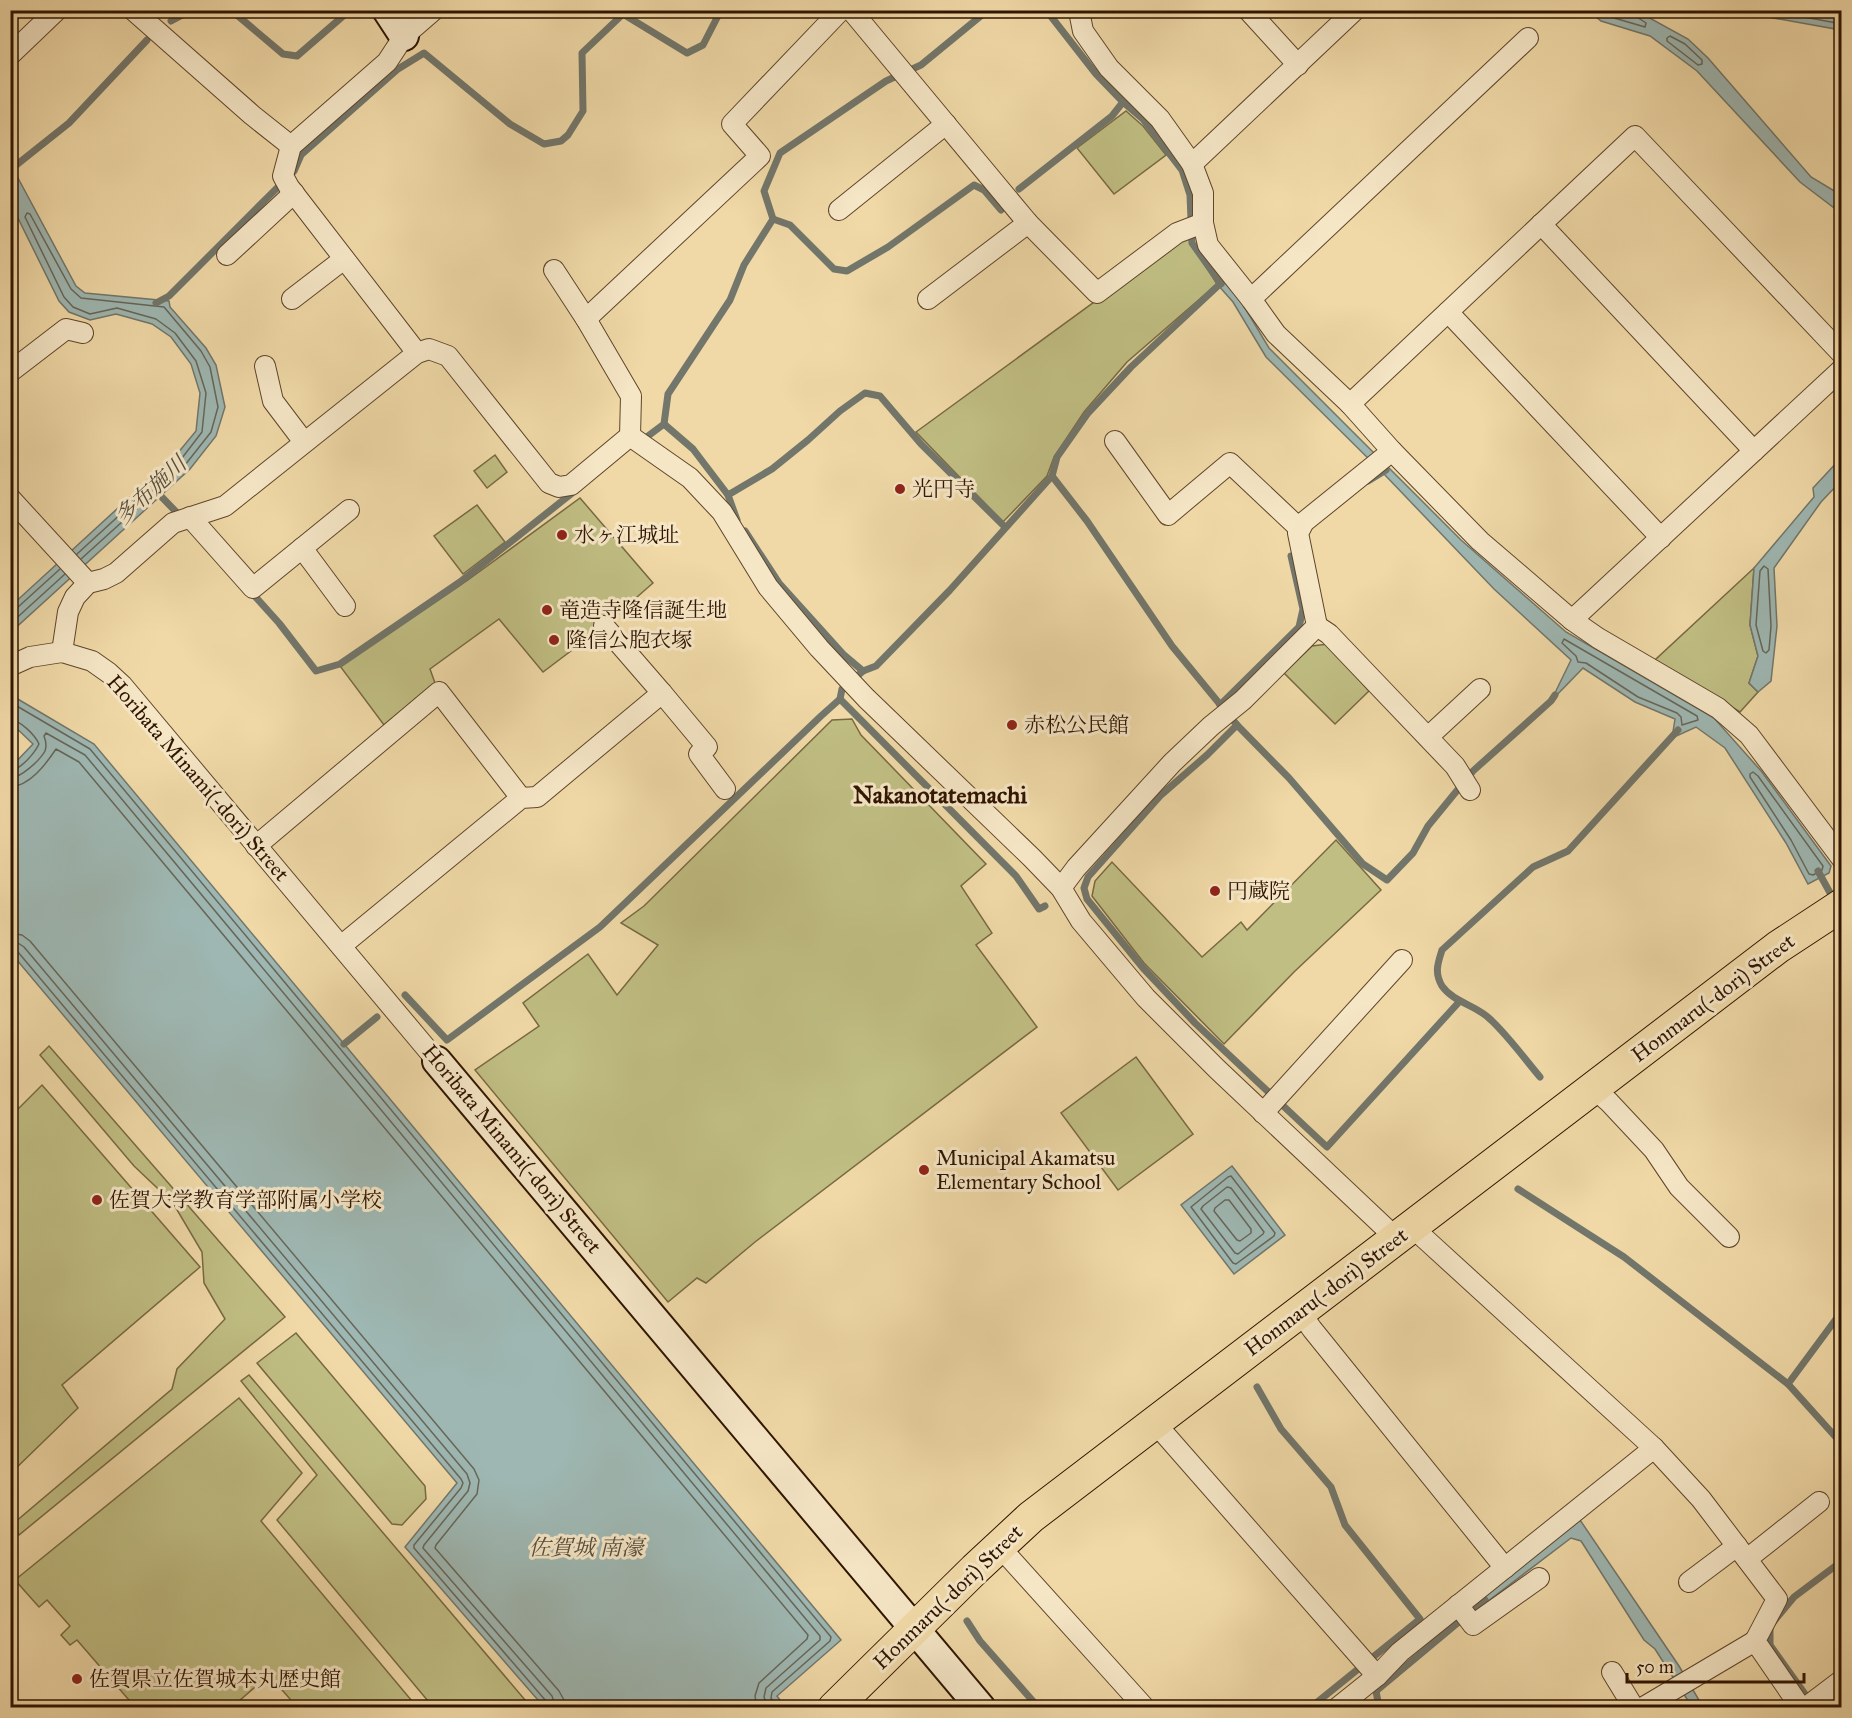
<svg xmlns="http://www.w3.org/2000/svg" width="1852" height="1718" font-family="'IM FELL Great Primer','Noto Serif JP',serif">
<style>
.green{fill:#c0be83;stroke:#786942;stroke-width:1.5}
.water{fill:#9eb7b2;stroke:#72766b;stroke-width:1.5}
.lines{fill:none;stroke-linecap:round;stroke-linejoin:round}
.shore{stroke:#666659;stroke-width:1.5}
.stream{stroke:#72766b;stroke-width:7}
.street-casing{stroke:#5f452a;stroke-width:22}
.secondary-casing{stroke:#2f1400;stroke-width:32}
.primary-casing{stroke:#2f1400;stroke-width:34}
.street{stroke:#f5e6c6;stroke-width:20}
.secondary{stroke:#f5e6c6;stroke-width:28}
.primary{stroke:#f0d9a7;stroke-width:32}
.poi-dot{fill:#8f2418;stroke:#f5e6c6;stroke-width:2}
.labels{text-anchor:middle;stroke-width:6;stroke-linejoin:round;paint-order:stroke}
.poi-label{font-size:21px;fill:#2f1400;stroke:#f5e6c6;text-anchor:start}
.street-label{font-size:21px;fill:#2f1400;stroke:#f5e6c6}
.water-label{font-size:22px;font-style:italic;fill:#564d3e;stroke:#f5e6c6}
.quarter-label{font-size:24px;font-weight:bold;fill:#2f1400;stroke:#f5e6c6}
</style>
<rect width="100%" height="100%" fill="#f0d9a7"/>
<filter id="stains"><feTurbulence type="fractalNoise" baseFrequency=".00333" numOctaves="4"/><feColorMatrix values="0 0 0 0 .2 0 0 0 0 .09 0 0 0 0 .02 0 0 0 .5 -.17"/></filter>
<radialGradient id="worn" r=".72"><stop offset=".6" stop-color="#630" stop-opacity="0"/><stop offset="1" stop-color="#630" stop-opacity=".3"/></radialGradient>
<g class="green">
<path d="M1126,111L1143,126L1166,155L1114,194L1077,148Z"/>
<path d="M1186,235L1217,284L1127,362L1084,412L1054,457L1047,476L1003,522L916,432Z"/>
<path d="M495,455L507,472L487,488L474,471Z"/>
<path d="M580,498L653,583L604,626L543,672L499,619L430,669L435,683L384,725L340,666L468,580Z"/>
<path d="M477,505L505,542L463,574L434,536Z"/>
<path d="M1754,568L1750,625L1758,656L1749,683L1758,692L1740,712L1655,660Z"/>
<path d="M1328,644L1369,691L1335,724L1284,673L1312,646Z"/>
<path d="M852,719L861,735L986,864L961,886L992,933L976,945L1037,1027L755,1242L706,1283L697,1278L668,1302L475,1070L539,1026L523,1003L588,954L617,995L658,945L621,923L644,906L832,720Z"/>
<path d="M1336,840L1381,890L1294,972L1224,1044L1144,963L1092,896L1095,881L1112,862L1202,957L1241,922L1247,930Z"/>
<path d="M49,1046L285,1317L19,1535L14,1523L172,1389L177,1369L225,1319L204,1283L202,1252L173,1203L134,1166L40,1055Z"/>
<path d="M1136,1057L1193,1134L1118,1190L1061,1113Z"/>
<path d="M42,1085L200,1267L62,1385L78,1408L11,1473V1116Z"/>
<path d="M296,1333L425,1486L426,1499L402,1525L392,1524L257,1363Z"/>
<path d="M249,1375L531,1707H433L277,1520L317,1475L241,1381Z"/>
<path d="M239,1398L302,1473L261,1521L417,1707H297L269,1675L232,1707H135L77,1640L70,1645L61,1635L70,1626L47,1600L39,1607L15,1580Z"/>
</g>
<g class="water">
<path d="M1589,11H1637L1688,39L1708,58L1811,177L1841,195V217L1838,211L1800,182L1697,71L1650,36L1601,21Z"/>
<path d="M1735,11H1841V30L1740,12Z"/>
<path d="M11,165L76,286L85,293L169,301L170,307L206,348L216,365L225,407L216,436L190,469L11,632V606L177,454L196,431L200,393L191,364L171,337L152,324L116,314L90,320L69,312L59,301L11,204Z"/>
<path d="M1216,273L1239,298L1269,348L1461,540L1566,632L1714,718L1762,772L1831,866L1829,873L1808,884L1786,843L1725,748L1696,727L1672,738L1675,719L1635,702L1583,668L1551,701L1571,660L1494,589L1384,474L1266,357L1233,302L1217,284Z"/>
<path d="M1841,458V481L1821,502L1774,568L1777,626L1771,681L1758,692L1749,683L1758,656L1750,625L1754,568L1814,497L1813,488Z"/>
<path d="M11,695L94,744L841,1640L777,1696L785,1707H544L405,1547L457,1483L11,953V767L33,744L11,723Z"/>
<path d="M1232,1166L1285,1235L1234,1274L1181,1205Z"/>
<path d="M1578,1517L1679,1666L1703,1707H1692L1655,1649L1644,1640L1581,1541L1571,1538L1479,1608L1476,1600Z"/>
</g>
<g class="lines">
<g class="shore">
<path d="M1598,10L1604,15L1645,27L1646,23L1637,17L1636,10"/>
<path d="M1766,10L1842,24"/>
<path d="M1670,36L1685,44L1702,60V64L1698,65L1667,41V38Z"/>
<path d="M77,554L182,458L202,432L206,393L196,361L175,333L156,319L117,308L90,314L73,307L64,297L25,217L27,213L30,214L71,289L81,298L164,307L201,351L210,367L218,407L211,432L185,465L81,559"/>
<path d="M1764,566L1768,569L1771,626L1769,650L1766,653L1763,651L1756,625L1760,571Z"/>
<path d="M10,610L17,608L60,569"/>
<path d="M10,624L65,574"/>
<path d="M1564,639L1697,716L1698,720L1682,725L1681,717L1677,713L1638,697L1586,663L1578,662L1576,656L1562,643Z"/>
<path d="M10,702L90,749L831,1637L830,1641L772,1692L771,1698L777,1708"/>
<path d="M10,719C21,721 35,735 39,744C34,754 21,769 10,771"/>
<path d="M1753,772L1758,776L1823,866L1822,870L1813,875L1809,874L1791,840L1750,777V774Z"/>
<path d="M10,778C21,778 40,760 45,751C47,745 46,741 44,736L46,733L85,755L820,1636V1640L766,1688L764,1697L768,1708"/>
<path d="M10,787C30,786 46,764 56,749L79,762L808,1635L807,1639L759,1683L755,1696L757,1708"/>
<path d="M10,933L22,935L30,941L474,1469L479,1480L477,1494L436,1545L435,1548L559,1691L564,1700L565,1708"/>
<path d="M10,942L18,943L24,947L467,1474L470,1483L468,1491L424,1545L423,1548L552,1696L556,1708"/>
<path d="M10,949L18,952L461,1479L463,1483L461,1488L414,1545V1548L546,1701L548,1708"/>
<path d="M1231,1176L1275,1233L1274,1236L1236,1264L1233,1263L1191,1207L1228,1177Z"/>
<path d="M1227,1187L1231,1188L1264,1232L1263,1234L1238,1254L1235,1253L1201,1209L1203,1206Z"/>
<path d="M1225,1200H1229L1251,1229V1233L1240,1241L1237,1240L1214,1211L1215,1208Z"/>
</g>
<g class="stream">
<path d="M231,10L283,54L297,56L350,10"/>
<path d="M1046,10L1096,74L1123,102L1143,119L1182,170L1190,195L1192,243L1221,284"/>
<path d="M171,21L192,10"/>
<path d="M10,170L69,123L147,40"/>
<path d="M1019,189L1112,116L1123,102"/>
<path d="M773,219L764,191L780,153L886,81L921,65L988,10"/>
<path d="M773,219L790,225L834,269L847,271L888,247L974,185L984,190L1001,210"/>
<path d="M156,303L169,296L294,171L301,155L398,69L424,53L510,124L544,144L561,141L568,135L583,111L582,53L623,14L687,53L703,45L721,10"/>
<path d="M664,424L693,449L728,495L737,520"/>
<path d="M640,442L664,424L668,394L730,300L744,265L773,219"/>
<path d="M1052,476L1087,521L1172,646L1237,725"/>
<path d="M1368,481L1386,470"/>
<path d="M154,489L182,518"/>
<path d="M728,495L772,469L808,440L840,411L865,393L880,396L921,444L1005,527"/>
<path d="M745,531L779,583L844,655L863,671"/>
<path d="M251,592L279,623L316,671L340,664L460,582L576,490"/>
<path d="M840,699L842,689L863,671L876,666L950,590L1052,476L1057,457L1088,413L1131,367L1221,283"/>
<path d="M1220,705L1299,627L1303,609L1291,556"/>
<path d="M1818,871L1834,900"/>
<path d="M405,995L447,1040L600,927L821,716L840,699L1016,876L1039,909L1045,906"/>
<path d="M1459,1002L1327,1147L1195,1023L1143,968L1087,899L1084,888L1088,877L1161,795L1207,755L1237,725L1289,778L1363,864L1387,880L1413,853L1428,826L1473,771L1551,701L1555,695"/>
<path d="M344,1044L377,1017"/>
<path d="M1540,1077C1524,1058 1509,1037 1491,1020C1477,1005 1454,1003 1442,986C1434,972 1438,963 1442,950L1533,867L1568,851L1678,730"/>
<path d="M1518,1189L1624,1257L1788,1384"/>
<path d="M1842,1311L1788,1384L1842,1444"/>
<path d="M1257,1387L1281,1429L1331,1487L1345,1525L1420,1619L1310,1708"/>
<path d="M967,1621L980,1641L1039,1708"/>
<path d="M1810,1701L1770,1645V1626L1794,1597L1842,1561"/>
<path d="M1382,1708L1378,1702L1376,1691L1485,1600"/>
</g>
<g class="street-casing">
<g id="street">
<path d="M133,10L252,115L291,146"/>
<path d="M851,10L1028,223L1097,293L1177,233L1203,223"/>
<path d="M1083,10L1080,16L1083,31L1109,68L1160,119L1192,164L1203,193V223L1208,245L1251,299L1276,334L1350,404L1392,451L1480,541L1572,620L1598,638L1718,708L1749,735L1842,859"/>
<path d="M1248,10L1298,65"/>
<path d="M10,55L57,10"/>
<path d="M1192,164L1355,10"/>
<path d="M839,210L946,124"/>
<path d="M1541,224L1754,451"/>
<path d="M227,255L294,193"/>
<path d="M554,270L586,319L631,396L630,436"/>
<path d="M292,299L344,259"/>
<path d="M928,299L1028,223"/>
<path d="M1251,299L1528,38"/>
<path d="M1448,312L1661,538"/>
<path d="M586,319L760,156L732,124L841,10"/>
<path d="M417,353L289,187L283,176L291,146L387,62L404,36L434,10"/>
<path d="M265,366L273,401L304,442"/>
<path d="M10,372L66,329L83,333"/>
<path d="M1350,404L1635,136L1842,354"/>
<path d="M1115,441L1168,515L1230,463L1300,529"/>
<path d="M10,498L88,583"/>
<path d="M190,517L253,588L349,510"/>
<path d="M302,548L345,606"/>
<path d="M1572,620L1842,369"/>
<path d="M1317,626L1329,634L1455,766L1470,790"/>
<path d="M62,652L68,612L75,597L88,583L104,579L116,573L173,523L225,506L417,353L429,349L448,356L549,483L559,487L571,485L630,436L690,478L722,512L768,587L819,648L866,698L1032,858L1061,888L1081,921L1146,998L1217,1069L1396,1238"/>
<path d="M10,666L30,657L62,652L92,661L109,673L122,685L437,1061"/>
<path d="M662,693L707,747L699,754L725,789"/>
<path d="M1428,737L1480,689"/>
<path d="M256,846L439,692L521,798"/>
<path d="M1061,888L1076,868L1172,763L1211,726L1243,700L1317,626L1298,533L1304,522L1392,451"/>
<path d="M341,946L521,798L537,797L662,693L604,626"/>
<path d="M1593,1088L1609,1102L1654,1150L1679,1187L1729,1237"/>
<path d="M1263,1113L1402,960"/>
<path d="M1412,1227L1654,1448L1701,1499L1777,1599L1755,1641L1801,1708"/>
<path d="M1300,1312L1312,1329L1505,1568"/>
<path d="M1155,1423L1377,1676"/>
<path d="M999,1546L1145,1708"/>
<path d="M1747,1559L1819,1502"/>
<path d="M1689,1582L1737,1546"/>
<path d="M1458,1605L1473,1625L1539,1578"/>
<path d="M1612,1672L1634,1708"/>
<path d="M1337,1708L1377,1676L1400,1652L1654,1448"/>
<path d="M1642,1708L1755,1641"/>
<path d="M1805,1708L1842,1680"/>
</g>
</g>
<g class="secondary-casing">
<g id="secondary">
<path d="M387,10L404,36"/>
<path d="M437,1061L981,1708"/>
</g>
</g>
<g class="primary-casing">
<path id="primary" d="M834,1708L975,1569L1031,1517L1778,947L1842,905"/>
</g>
<use href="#street" class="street"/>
<use href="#secondary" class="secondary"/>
<use href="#primary" class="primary"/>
</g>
<g class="poi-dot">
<circle cx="900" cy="489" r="6"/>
<circle cx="562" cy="535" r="6"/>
<circle cx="547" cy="610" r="6"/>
<circle cx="554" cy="640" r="6"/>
<circle cx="1012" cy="725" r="6"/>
<circle cx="1215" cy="891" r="6"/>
<circle cx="924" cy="1170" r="6"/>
<circle cx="97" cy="1200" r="6"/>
<circle cx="77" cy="1679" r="6"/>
</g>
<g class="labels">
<g class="poi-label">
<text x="912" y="496">光円寺</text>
<text x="574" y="542">水ヶ江城址</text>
<text x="559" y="617">竜造寺隆信誕生地</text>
<text x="566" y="647">隆信公胞衣塚</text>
<text x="1024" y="732">赤松公民館</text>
<text x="1227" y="898">円蔵院</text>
<text x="936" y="1165">Municipal Akamatsu<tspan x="936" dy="24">Elementary School</tspan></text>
<text x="109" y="1207">佐賀大学教育学部附属小学校</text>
<text x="89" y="1686">佐賀県立佐賀城本丸歴史館</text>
</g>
<g class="street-label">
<text transform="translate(198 778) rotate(49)" y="7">Horibata Minami(-dori) Street</text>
<text transform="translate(1713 998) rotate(-37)" y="7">Honmaru(-dori) Street</text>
<text transform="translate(512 1149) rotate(50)" y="7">Horibata Minami(-dori) Street</text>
<text transform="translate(1326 1292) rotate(-37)" y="7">Honmaru(-dori) Street</text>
<text transform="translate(948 1597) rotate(-44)" y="7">Honmaru(-dori) Street</text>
</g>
<g class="water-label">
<text transform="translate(150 490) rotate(-43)" y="8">多布施川</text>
<text x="586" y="1555">佐賀城 南濠</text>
</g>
<g class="quarter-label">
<text x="940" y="803">Nakanotatemachi</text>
</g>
</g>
<rect width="1852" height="1718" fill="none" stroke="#f0d9a7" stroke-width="36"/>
<rect x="12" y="12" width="1828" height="1694" fill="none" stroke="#2f1400" stroke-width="3"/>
<rect x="18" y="18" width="1816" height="1682" fill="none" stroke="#2f1400" stroke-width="1.5"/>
<path d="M1627 1673v9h177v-9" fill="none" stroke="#2f1400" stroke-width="3"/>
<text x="1636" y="1673" font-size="18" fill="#2f1400" stroke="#f5e6c6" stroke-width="4.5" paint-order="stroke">50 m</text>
<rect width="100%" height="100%" filter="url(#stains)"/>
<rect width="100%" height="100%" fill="url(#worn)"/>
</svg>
